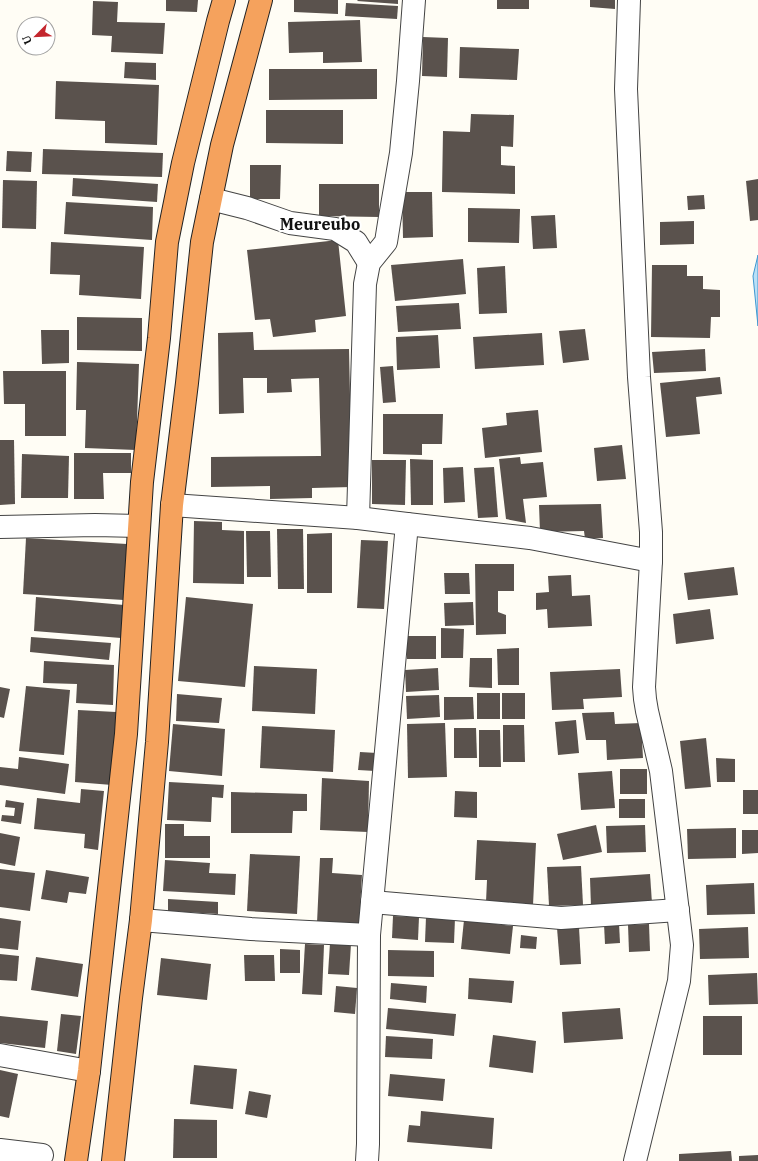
<svg xmlns="http://www.w3.org/2000/svg" width="758" height="1161" font-family="'IBM Plex Serif',serif">
<style>
.water{fill:#b9e0f7;stroke:#3f96cf}
.building{fill:#5a524d}
.lines{fill:none;stroke-linecap:round;stroke-linejoin:round}
.minor-casing{stroke:#444;stroke-width:24}
.highway-casing{stroke:#222;stroke-width:24}
.minor{stroke:#fff;stroke-width:22}
.highway{stroke:#f5a25d;stroke-width:22}
.labels{text-anchor:middle;stroke-width:4;stroke-linejoin:round;paint-order:stroke}
.quarter-label{font-size:16px;font-weight:bold;fill:#111;stroke:#fff}
</style>
<rect width="100%" height="100%" fill="#fffdf5"/>
<path class="water" d="M758,255V326L753,276Z"/>
<g class="building">
<path d="M166,0H198L197,12L166,11Z"/>
<path d="M294,0H338V14L294,12Z"/>
<path d="M358,0H398V4L357,1Z"/>
<rect x="497" y="0" width="32" height="9"/>
<path d="M590,0H615V9L590,7Z"/>
<path d="M93,1L118,2L117,22L165,23L163,54L111,52L112,36L92,35Z"/>
<path d="M346,3L398,6L397,19L345,16Z"/>
<path d="M360,20L362,62L323,63V52L289,53L288,22Z"/>
<path d="M423,37L448,38L447,77L422,76Z"/>
<path d="M460,47L519,49L517,80L459,78Z"/>
<path d="M125,62L156,63V80L124,78Z"/>
<path d="M269,69H377V99L269,100Z"/>
<path d="M56,81L159,85L157,145L105,143V121L55,119Z"/>
<path d="M266,110H343V144L266,143Z"/>
<path d="M471,114L514,115L513,147L501,146V165L515,166V194L442,192L443,131L470,132Z"/>
<path d="M43,149L163,153L162,177L42,174Z"/>
<path d="M7,151L32,152L31,172L6,171Z"/>
<path d="M250,165H281L280,199H250Z"/>
<path d="M73,178L158,184L157,202L72,196Z"/>
<path d="M758,179V220L750,221L746,181Z"/>
<path d="M3,180L37,181L36,229L2,228Z"/>
<path d="M319,184H379V217L319,216Z"/>
<path d="M402,192H432L433,237L403,238Z"/>
<path d="M704,195L705,209L688,210L687,196Z"/>
<path d="M66,202L153,207L152,240L64,234Z"/>
<path d="M468,208L520,209L519,243L468,242Z"/>
<path d="M555,215L557,248L533,249L531,216Z"/>
<path d="M694,221V244L660,245V222Z"/>
<path d="M338,240L346,316L315,320L316,332L273,337L270,319L255,320L247,250Z"/>
<path d="M51,242L144,247L141,299L79,295L80,275L50,274Z"/>
<path d="M463,259L466,294L395,301L391,265Z"/>
<path d="M652,265H687V276H703V289L720,290V317H711L710,338L651,337Z"/>
<path d="M505,266L507,313L479,314L477,268Z"/>
<path d="M459,303L461,329L398,332L396,306Z"/>
<path d="M77,317L142,318V351L77,350Z"/>
<path d="M585,329L589,360L563,363L559,331Z"/>
<path d="M41,330H69V363L42,364Z"/>
<path d="M253,332L254,350L349,349L352,487L312,488V498L270,499V486L211,487V457L321,456L319,378L291,379L292,392L267,393V378H243L244,413L219,414L218,333Z"/>
<path d="M542,333L544,365L475,369L473,337Z"/>
<path d="M438,335L440,368L397,370L396,337Z"/>
<path d="M705,349L706,371L654,373L652,352Z"/>
<path d="M77,362L139,364L136,450L85,448L86,410H76Z"/>
<path d="M393,366L396,402L383,403L380,367Z"/>
<path d="M3,371H66V436H25V404H4Z"/>
<path d="M720,377L722,394L696,397L700,434L666,437L660,383Z"/>
<path d="M538,410L542,452L485,458L482,428L507,425L506,413Z"/>
<path d="M383,414H443L442,444H422V455L383,454Z"/>
<path d="M0,440H14L15,504L0,505Z"/>
<path d="M622,445L626,479L597,481L594,448Z"/>
<path d="M74,453H131V473H103L104,499H74Z"/>
<path d="M22,454L69,456L68,498H21Z"/>
<path d="M520,457L521,464L543,462L547,497L523,499L526,523L506,519L499,459Z"/>
<path d="M410,459L433,460V505H411Z"/>
<path d="M372,460H406L405,505L372,504Z"/>
<path d="M463,467L465,502L444,503L443,468Z"/>
<path d="M494,467L498,517L478,518L474,468Z"/>
<path d="M601,504L603,538L585,539L584,531L540,532L539,505Z"/>
<path d="M194,521L222,522V530L244,531V584L193,583Z"/>
<path d="M277,529H303L304,589H278Z"/>
<path d="M246,531H270L271,577H247Z"/>
<path d="M332,533V593H307V534Z"/>
<path d="M26,538L127,544L124,600L23,594Z"/>
<path d="M361,540L388,541L384,609L357,608Z"/>
<path d="M475,564H514V591H498V612L506,615V634L476,635Z"/>
<path d="M734,567L738,595L688,600L684,573Z"/>
<path d="M444,573H469L470,594H445Z"/>
<path d="M571,575L572,596L590,595L592,626L548,628L547,609L536,610V593L549,592L548,576Z"/>
<path d="M36,597L124,605L121,638L34,631Z"/>
<path d="M186,597L253,604L245,687L178,681Z"/>
<path d="M473,602L474,625L445,626L444,603Z"/>
<path d="M710,609L714,639L676,644L673,614Z"/>
<path d="M441,628L464,629L463,658H441Z"/>
<path d="M406,636H436V659H407Z"/>
<path d="M31,637L111,643L109,660L30,652Z"/>
<path d="M519,648V685H498L497,649Z"/>
<path d="M470,658H492V688L469,687Z"/>
<path d="M44,661L114,665L113,705L76,703L77,684L43,683Z"/>
<path d="M254,666L317,669L315,714L252,711Z"/>
<path d="M438,668L439,690L406,692L405,670Z"/>
<path d="M620,669L622,697L583,699L584,709L552,710L550,672Z"/>
<path d="M26,686L70,690L64,755L19,751Z"/>
<path d="M0,687L10,689L4,718L0,717Z"/>
<rect x="477" y="693" width="23" height="26"/>
<rect x="502" y="693" width="23" height="26"/>
<path d="M177,694L222,698L219,723L176,721Z"/>
<path d="M439,695L440,717L407,719L406,696Z"/>
<path d="M444,697H473L474,719L444,720Z"/>
<path d="M78,710L116,712L112,785L75,782Z"/>
<path d="M614,712L615,724L641,723L643,758L607,760L606,740H586L582,713Z"/>
<path d="M576,720L579,753L558,755L555,722Z"/>
<path d="M445,723L447,777L408,778L407,724Z"/>
<path d="M173,724L225,729L222,776L169,771Z"/>
<path d="M503,725H524L525,762H503Z"/>
<path d="M262,726L335,730L333,772L260,768Z"/>
<path d="M454,728H476L477,758H454Z"/>
<path d="M479,730H500L501,767H479Z"/>
<path d="M706,738L711,787L685,789L680,741Z"/>
<path d="M360,752L377,753L375,771L358,770Z"/>
<path d="M19,757L69,764L65,794L0,785V767L18,769Z"/>
<path d="M716,758L735,759V782H717Z"/>
<rect x="620" y="769" width="27" height="25"/>
<path d="M612,771L615,808L581,810L578,773Z"/>
<path d="M322,778L369,781L368,832L320,830Z"/>
<path d="M169,782L224,785L223,798L212,797L211,822L167,820Z"/>
<path d="M81,789L104,791L98,850L84,848L85,834L34,829L37,798L80,803Z"/>
<rect x="743" y="790" width="15" height="24"/>
<path d="M455,791L477,792V818L454,817Z"/>
<path d="M231,792L307,794V811H293L292,833H231Z"/>
<rect x="619" y="799" width="26" height="19"/>
<path d="M6,800L24,803L21,824L1,821L2,815L14,816L15,808L5,807Z"/>
<path d="M165,824H184V836H210V858H165Z"/>
<path d="M596,825L602,852L563,860L557,834Z"/>
<path d="M645,825L646,852L607,853L606,826Z"/>
<path d="M736,828V858L688,859L687,829Z"/>
<path d="M742,830H758V853L742,854Z"/>
<path d="M0,833L20,837L15,866L0,863Z"/>
<path d="M477,840L536,843L533,905L486,902L487,880H475Z"/>
<path d="M250,854L300,856L297,914L247,911Z"/>
<path d="M320,858H333L332,873L362,875L359,926L317,923Z"/>
<path d="M165,860L210,863L209,873L236,874L235,895L163,891Z"/>
<path d="M581,866L583,905L549,906L547,867Z"/>
<path d="M0,869L35,873L30,911L0,907Z"/>
<path d="M46,870L89,877L86,894L69,892L67,903L41,899Z"/>
<path d="M650,874L652,903L591,907L590,878Z"/>
<path d="M754,883L755,914L707,915L706,885Z"/>
<path d="M168,899L218,902V914L168,911Z"/>
<path d="M393,916L419,917L418,940L392,938Z"/>
<path d="M426,917L455,918L454,943L425,942Z"/>
<path d="M0,918L21,921L18,950L0,948Z"/>
<path d="M464,920L513,926L510,954L461,949Z"/>
<path d="M619,923L620,943L605,944L604,924Z"/>
<path d="M649,924L650,951L629,952L628,925Z"/>
<path d="M579,927L581,964L560,965L557,928Z"/>
<path d="M748,927L749,958L700,959L699,929Z"/>
<path d="M521,935L537,937L536,949L520,948Z"/>
<path d="M330,943L351,944L349,975L328,974Z"/>
<path d="M305,944L324,945L322,995L302,994Z"/>
<path d="M280,949L300,950V973H280Z"/>
<path d="M388,950L434,951V977L388,976Z"/>
<path d="M0,954L19,956L17,981L0,980Z"/>
<path d="M244,955H274L275,981H245Z"/>
<path d="M36,957L83,964L78,997L31,990Z"/>
<path d="M161,958L211,964L207,1000L157,995Z"/>
<path d="M757,973L758,1004L709,1005L708,975Z"/>
<path d="M469,978L514,981L512,1003L468,999Z"/>
<path d="M391,983L427,986L426,1003L390,999Z"/>
<path d="M336,986L357,988L355,1014L334,1012Z"/>
<path d="M388,1008L456,1014L454,1036L386,1029Z"/>
<path d="M620,1008L623,1039L564,1043L562,1012Z"/>
<path d="M61,1014L81,1016L76,1054L57,1051Z"/>
<path d="M0,1016L48,1021L45,1048L0,1043Z"/>
<rect x="703" y="1016" width="39" height="39"/>
<path d="M493,1035L536,1041L533,1073L489,1067Z"/>
<path d="M386,1036L433,1039L432,1059L385,1057Z"/>
<path d="M194,1065L237,1069L233,1109L190,1104Z"/>
<path d="M0,1070L18,1074L9,1118L0,1116Z"/>
<path d="M390,1074L445,1079L443,1101L388,1096Z"/>
<path d="M249,1091L271,1095L267,1118L245,1114Z"/>
<path d="M421,1111L494,1118L492,1149L407,1142L409,1125L420,1126Z"/>
<path d="M174,1119L217,1120V1158H173Z"/>
<path d="M731,1151L732,1161H679V1154Z"/>
<path d="M758,1155V1161H739V1156Z"/>
</g>
<g class="lines">
<g class="minor-casing">
<g id="minor">
<path d="M629,0L626,89L639,377L651,532V561L644,687L645,699L647,711L661,771L682,945L679,981L635,1161"/>
<path d="M211,199L247,208L290,223L335,229L356,242L369,263"/>
<path d="M172,505L358,518L407,524L530,538L651,561"/>
<path d="M358,518L365,284L369,263L386,242L389,223L401,153L408,81L414,0"/>
<path d="M0,527L95,525L139,526"/>
<path d="M372,902L561,918L678,910"/>
<path d="M141,920L251,929L369,935"/>
<path d="M0,1055L89,1071"/>
<path d="M0,1150L42,1155"/>
<path d="M367,1161L368,1144L369,935L407,524"/>
</g>
</g>
<g class="highway-casing">
<g id="highway">
<path d="M76,1161L89,1071L126,734L142,482L159,338L167,242L183,163L218,21L224,0"/>
<path d="M113,1161L131,998L141,920L157,742L172,505L187,383L202,242L222,145L261,0"/>
</g>
</g>
<use href="#minor" class="minor"/>
<use href="#highway" class="highway"/>
</g>
<g class="labels">
<g class="quarter-label">
<text x="320" y="230">Meureubo</text>
</g>
</g>
<g transform="translate(36 36) rotate(246)"><circle r="19" fill="#ffffff" stroke="#a0a0a0"/>
<path d="M0-3L7 15L0 10L-7 15Z" fill="#c4262e"/>
<text y="-6" font-size="11" font-weight="bold" text-anchor="middle" fill="#111111">U</text>
</g>
</svg>
